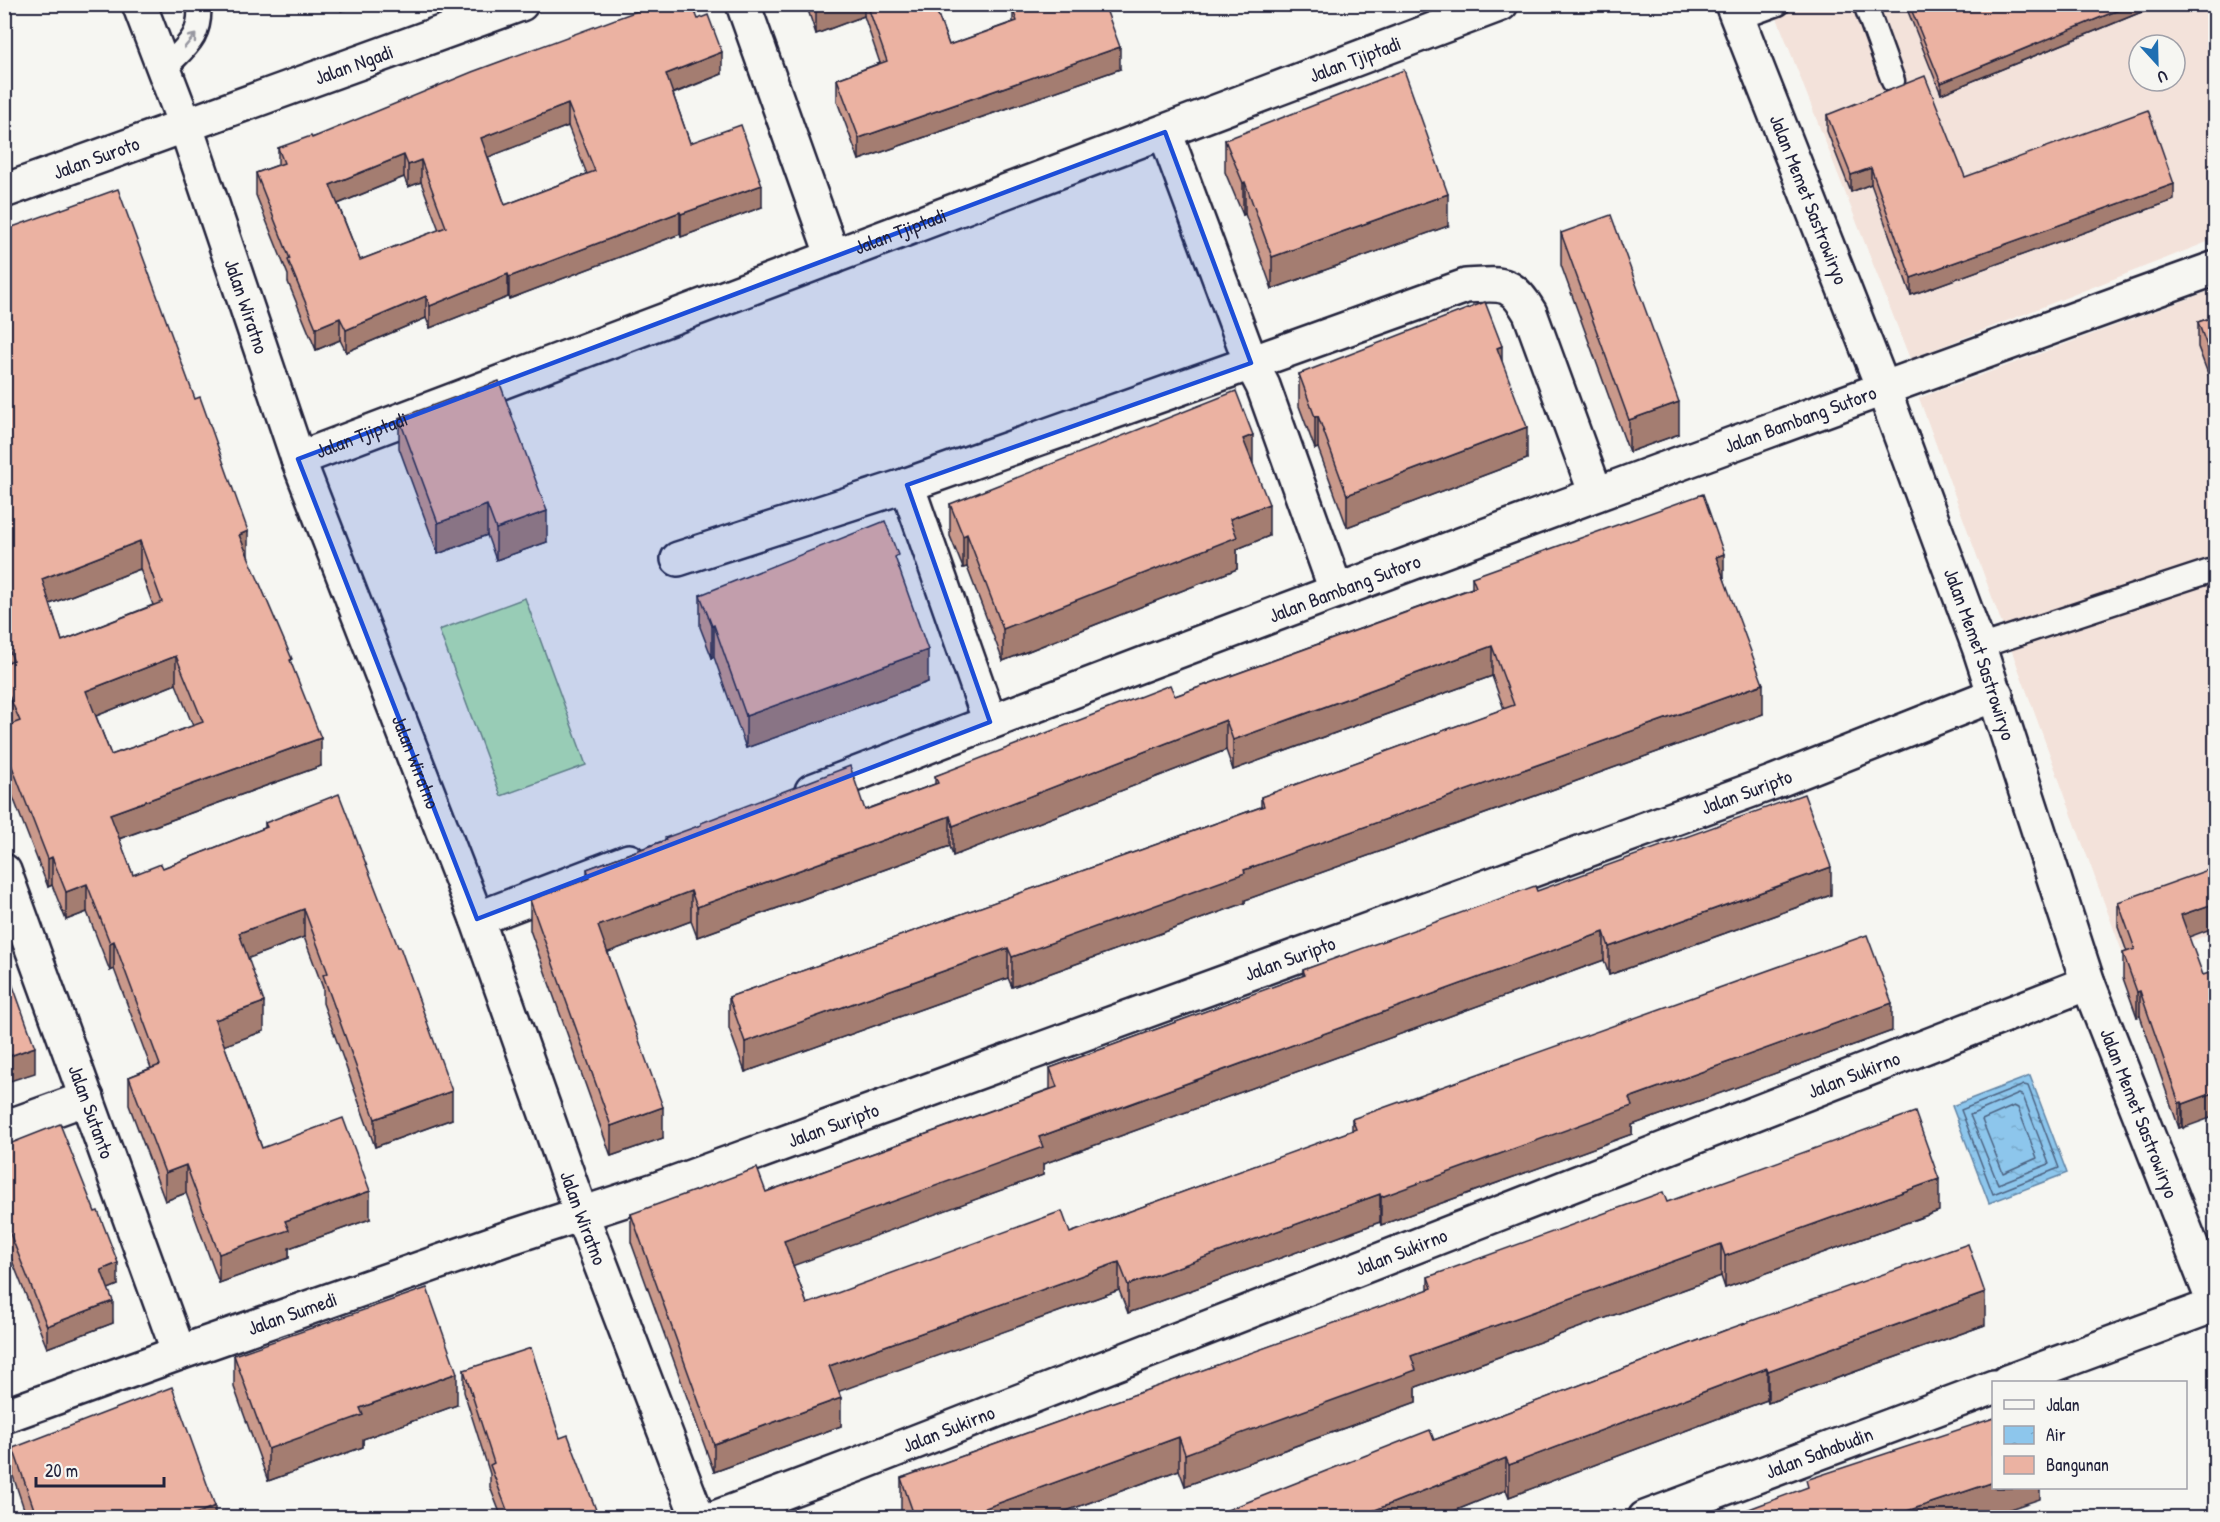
<svg xmlns="http://www.w3.org/2000/svg" width="2220" height="1522" font-family="'Patrick Hand',sans-serif">
<style>
.built{fill:#f3e2da;fill-rule:evenodd}
.grass{fill:#b7ecae;stroke:#6c8774;stroke-width:1.5}
.water{fill:url(#water-ripples);stroke:#6284a5;stroke-width:1.5}
.lines{fill:none;stroke-linecap:round;stroke-linejoin:round}
.shore{stroke:#4d6482;stroke-width:1.5}
.service-casing{stroke:#22223b;stroke-width:27}
.minor-casing{stroke:#22223b;stroke-width:38}
.secondary-casing{stroke:#22223b;stroke-width:38}
.service{stroke:#f6f6f2;stroke-width:22}
.minor{stroke:#f6f6f2;stroke-width:33}
.secondary{stroke:#f6f6f2;stroke-width:33}
.wall{fill:#ca998b;stroke:#22223b;stroke-width:1.5;fill-rule:evenodd}
.shaded-wall{fill:#a47d71;stroke:#22223b;stroke-width:1.5}
.building{fill:#ebb2a2;stroke:#22223b;stroke-width:1.5;fill-rule:evenodd}
.oneway{stroke:#9797a0}
.marked{fill:#1d4ed8;fill-opacity:0.2;stroke:#1d4ed8;stroke-width:4.5;stroke-linejoin:round}
.labels{text-anchor:middle;stroke-width:4.5;stroke-linejoin:round;paint-order:stroke}
.street-label{font-size:20px;fill:#22223b;stroke:#f6f6f2}
</style>
<defs>
<pattern id="water-ripples" width="26" height="14" patternUnits="userSpaceOnUse" patternTransform="scale(1.5)"><rect width="26" height="14" fill="#8dc6ec"/><path d="M2 4q2-2 4 0t4 0M15 11q2-2 4 0t4 0" fill="none" stroke="#79aacb"/></pattern>
</defs>
<rect width="100%" height="100%" fill="#f6f6f2"/>
<filter id="ink" filterUnits="userSpaceOnUse"><feTurbulence type="fractalNoise" baseFrequency=".0167" numOctaves="2"/><feDisplacementMap in="SourceGraphic" scale="12" xChannelSelector="R" yChannelSelector="G"/><feConvolveMatrix kernelMatrix="1 2 1 2 8 2 1 2 1" color-interpolation-filters="sRGB"/></filter>
<g filter="url(#ink)">
<g class="built">
<path d="M1772,5H2215V239L1910,359ZM2139,45H2175V81H2139Z"/>
<path d="M2215,289V932L2127,965L1919,398Z"/>
</g>
<path class="grass" d="M525,598L586,765L501,796L439,630Z"/>
<path class="water" d="M2030,1076L2067,1173L1989,1203L1952,1106Z"/>
<g class="lines">
<g class="shore">
<path d="M2024,1085L2028,1086L2059,1168L1993,1194L1961,1110Z"/>
<path d="M2019,1094L2023,1096L2049,1164L1998,1184L1970,1115Z"/>
<path d="M2014,1106L2018,1108L2037,1158L2003,1173L1982,1120Z"/>
</g>
<g class="service-casing">
<g id="service">
<path d="M1865,4L1893,81"/>
<path d="M1737,19L1778,4"/>
<path d="M164,69C185,47 202,38 199,4"/>
<path d="M1979,647L2216,569"/>
</g>
</g>
<g class="minor-casing">
<g id="minor">
<path d="M743,4L833,257"/>
<path id="s1" d="M1732,4L1883,388L1979,647L2088,983L2216,1308"/>
<path d="M1165,132L1251,363L1466,286C1501,284 1511,280 1530,313L1596,494"/>
<path id="s2" d="M4,191L521,4"/>
<path id="s3" d="M298,459L1501,4"/>
<path d="M907,485L990,722"/>
<path d="M678,559L907,485L1251,363L1263,386L1336,590"/>
<path id="s4" d="M812,791C1278,611 1746,437 2216,268"/>
<path id="s5" d="M4,871L179,1353"/>
<path d="M477,919L629,861"/>
<path d="M4,1128L87,1098"/>
<path d="M2007,1382L2215,1305"/>
<path id="s6" d="M4,1416L179,1353L508,1238L652,1191L1774,782L1996,694"/>
<path id="s7" d="M715,1518L859,1464L2088,983"/>
<path id="s8" d="M1645,1518L1994,1387"/>
</g>
</g>
<g class="secondary-casing">
<g id="secondary">
<path id="s9" d="M139,4L186,127L298,459L477,919L581,1213L698,1518"/>
</g>
</g>
<use href="#service" class="service"/>
<use href="#minor" class="minor"/>
<use href="#secondary" class="secondary"/>
</g>
<g class="wall">
<path d="M806,4H934L949,45L1013,22V10L1120,69L859,160L837,101V79L880,63L864,16L816,34Z"/>
<path d="M1905,4H2161L1941,94Z"/>
<path d="M698,19L722,74L673,94L690,143L762,207L681,237L680,234L509,299L508,297L430,328L426,318L346,352L340,340L316,350L288,282V275L256,195V173L278,165V148ZM568,126L587,174L505,205L488,157ZM404,177L408,187L421,182L439,230L360,260L338,204Z"/>
<path d="M1827,115L1965,177L2174,200L1911,295L1871,184L1851,192L1827,131Z"/>
<path d="M1225,140L1448,226L1272,289L1245,214L1243,215L1225,172Z"/>
<path d="M4,230L248,557L292,666L321,766L119,839L133,875L163,868L265,828V823L452,1119L375,1147L323,1003V988L304,937L248,958L264,1031L224,1045L262,1148L370,1219L289,1248V1258L219,1283L186,1193L165,1201L129,1105V1077L151,1068L114,969L110,971L87,912L66,920L52,885L48,887L4,774V727L10,725L4,712ZM140,569L153,605L62,641L50,604ZM176,684L193,726L111,755L96,716Z"/>
<path d="M1561,233L1679,434L1629,452L1561,265Z"/>
<path d="M2216,316V395L2198,347V322Z"/>
<path d="M1502,362L1527,459L1347,527L1318,448L1315,449L1299,406V374Z"/>
<path d="M399,418L547,542L496,560L487,535L438,554L399,448Z"/>
<path d="M1253,464L1269,536L1237,549V569L1003,661L967,567L963,568L950,536V504Z"/>
<path d="M898,565L928,682L746,748L714,657L712,658L700,627V595Z"/>
<path d="M1472,577L1724,578L1763,714L1245,900V903L1012,987L1008,978L745,1072L729,1028V997L1261,807V797L1504,709L1492,676L1233,770L1226,750L953,856L950,846L697,937L691,921L608,952L663,1138L611,1156L530,930V900L587,879V869L665,840L701,825V823L865,810L935,784V776L1175,696L1472,588Z"/>
<path d="M1537,891L1831,895L1609,975L1604,960L1043,1164V1175L793,1265L807,1304L1070,1233L1352,1131V1119L1892,1031L1632,1125V1134L1381,1225L1380,1222L1128,1313L1119,1290L838,1391L841,1426L714,1472L631,1242V1214L766,1192L1050,1089V1068L1303,976V970Z"/>
<path d="M2118,902L2189,937L2183,1128L2182,1127L2179,1128L2140,1016L2137,1017L2123,978V953L2127,952L2118,927Z"/>
<path d="M4,1146L118,1285L108,1289L113,1323L47,1348L5,1243H4Z"/>
<path d="M2216,1187V1219L2212,1208V1189Z"/>
<path d="M1667,1202L1939,1211L1725,1288L1721,1276L1416,1387V1402L1185,1486L1179,1470L1047,1518H904L901,1510V1478L1428,1290V1277Z"/>
<path d="M1985,1325L1768,1403L1767,1400L1509,1497L1506,1490L1437,1518H1207L1434,1440L1726,1330Z"/>
<path d="M234,1355L457,1405L363,1439V1447L268,1481L234,1387Z"/>
<path d="M464,1370L560,1438L599,1518H502L490,1487V1474L464,1392Z"/>
<path d="M13,1448L215,1518H27L13,1476Z"/>
</g>
<g class="shaded-wall">
<path d="M341,4H363L341,11Z"/>
<path d="M836,4H864V16L816,34V11Z"/>
<path d="M2133,4H2161L1941,94V83Z"/>
<path d="M1120,47V69L859,160V138Z"/>
<path d="M722,52V74L666,96V74Z"/>
<path d="M568,104V126L481,160V138Z"/>
<path d="M404,155V177L330,207V185Z"/>
<path d="M421,160V182L408,187V165Z"/>
<path d="M1871,168V184L1851,192V175Z"/>
<path d="M1245,182V214L1243,215V183Z"/>
<path d="M2174,184V200L1911,295V278Z"/>
<path d="M762,185V207L681,237V214Z"/>
<path d="M1448,194V226L1272,289V257Z"/>
<path d="M680,212V234L509,299V277Z"/>
<path d="M508,274V297L430,328V306Z"/>
<path d="M426,296V318L346,352V330Z"/>
<path d="M340,318V340L316,350V328Z"/>
<path d="M1502,346V378L1497,348Z"/>
<path d="M1679,402V434L1629,452V420Z"/>
<path d="M1318,416V448L1315,449V417Z"/>
<path d="M1527,427V459L1347,527V495Z"/>
<path d="M1253,435V467L1243,439Z"/>
<path d="M1269,504V536L1237,549V569L1003,661V629L1230,519Z"/>
<path d="M487,505V535L438,554V523Z"/>
<path d="M547,511V542L496,560V529Z"/>
<path d="M248,531V559L239,535Z"/>
<path d="M967,534V567L963,568V536Z"/>
<path d="M140,541V569L42,607V579Z"/>
<path d="M1724,554V585L1716,557Z"/>
<path d="M714,625V657L712,658V626Z"/>
<path d="M1492,646V676L1233,770V740Z"/>
<path d="M928,650V682L746,748V716Z"/>
<path d="M176,656V684L86,720V691Z"/>
<path d="M1763,684V714L1245,900V903L1012,987V957L1244,870Z"/>
<path d="M1226,720V750L953,856V826Z"/>
<path d="M321,738V766L110,842V814Z"/>
<path d="M950,816V846L697,937V907Z"/>
<path d="M52,857V885L48,887V859Z"/>
<path d="M1831,867V895L1609,975V947Z"/>
<path d="M87,884V912L66,920V892Z"/>
<path d="M691,891V921L598,956V926Z"/>
<path d="M2216,903V927L2181,940V915Z"/>
<path d="M304,909V937L239,962V933Z"/>
<path d="M1604,932V960L1043,1164V1175L784,1269V1241L1039,1137Z"/>
<path d="M114,941V969L110,971V943Z"/>
<path d="M1008,948V978L745,1072V1042Z"/>
<path d="M2140,991V1016L2137,1017V992Z"/>
<path d="M264,1002V1031L215,1049V1020Z"/>
<path d="M1892,1003V1031L1632,1125V1134L1381,1225V1197L1629,1098Z"/>
<path d="M35,1047V1073L4,1083V1058Z"/>
<path d="M452,1091V1119L375,1147V1119Z"/>
<path d="M2216,1092V1116L2183,1128V1104Z"/>
<path d="M2182,1102V1127L2179,1128V1103Z"/>
<path d="M663,1107V1138L611,1156V1126Z"/>
<path d="M186,1165V1193L165,1201V1173Z"/>
<path d="M1939,1179V1211L1725,1288V1256Z"/>
<path d="M370,1191V1219L289,1248V1258L219,1283V1254L285,1221Z"/>
<path d="M1380,1194V1222L1128,1313V1285Z"/>
<rect x="4" y="1221" width="1" height="22"/>
<path d="M1721,1244V1276L1416,1387V1402L1185,1486V1454L1411,1356Z"/>
<path d="M1119,1262V1290L829,1395V1366Z"/>
<path d="M118,1263V1285L101,1292V1270Z"/>
<path d="M1985,1293V1325L1768,1403V1371Z"/>
<path d="M113,1301V1323L47,1348V1326Z"/>
<path d="M1767,1368V1400L1509,1497V1465Z"/>
<path d="M457,1373V1405L363,1439V1447L268,1481V1449L360,1408Z"/>
<path d="M841,1398V1426L714,1472V1444Z"/>
<path d="M1179,1437V1470L1047,1518H958Z"/>
<path d="M1506,1458V1490L1437,1518H1355Z"/>
<path d="M1994,1482V1488H2040V1499L1983,1518H1886Z"/>
<path d="M215,1506V1518H185Z"/>
</g>
<g class="building">
<path d="M656,4H692L698,19L708,15L722,52L666,74L690,143L741,125L762,185L681,214L680,212L509,277L508,274L430,306L426,296L346,330L340,318L316,328L288,260L290,259L256,173L284,163L278,148L311,136L312,138L472,72ZM568,104L595,171L505,205L481,138ZM404,155L408,165L421,160L446,227L360,260L330,185Z"/>
<path d="M814,4H836L816,11Z"/>
<path d="M867,4H934L949,45L1017,21L1013,10L1028,4H1104L1120,47L859,138L837,79L887,61Z"/>
<path d="M1909,4H2133L1941,83Z"/>
<path d="M1404,70L1448,194L1272,257L1245,182L1243,183L1225,140Z"/>
<path d="M1925,76L1965,177L2148,110L2174,184L1911,278L1871,168L1851,175L1827,115Z"/>
<path d="M118,189L195,399L200,397L248,531L239,535L292,659L290,660L321,738L110,814L133,875L161,864L163,868L267,827L265,823L339,794L398,947H400L452,1091L375,1119L323,975L328,973L304,909L239,933L264,1002L215,1020L262,1148L343,1118L370,1191L285,1221L289,1230L219,1254L186,1165L165,1173L129,1077L160,1065L114,941L110,943L87,884L66,892L52,857L48,859L4,746V727L20,721L4,684V664L13,660L4,635V230ZM140,541L162,602L62,641L42,579ZM176,656L203,722L111,755L86,691Z"/>
<path d="M1611,215L1679,402L1629,420L1561,233Z"/>
<path d="M1485,302L1502,346L1497,348L1527,427L1347,495L1318,416L1315,417L1299,374Z"/>
<path d="M2216,316V370L2198,322Z"/>
<path d="M499,381L547,511L496,529L487,505L438,523L399,418Z"/>
<path d="M1236,391L1253,435L1243,439L1269,504L1230,519L1237,537L1003,629L967,534L963,536L950,504Z"/>
<path d="M1703,494L1724,554L1716,557L1763,684L1244,870L1245,873L1012,957L1008,948L745,1042L729,997L1264,806L1261,797L1514,705L1492,646L1233,740L1226,720L953,826L950,816L697,907L691,891L598,926L663,1107L611,1126L530,900L590,878L587,869L666,840L665,838L701,825V823L850,766L865,810L938,783L935,776L1170,685L1175,696L1476,587L1472,577Z"/>
<path d="M885,521L898,555L895,557L928,650L746,716L714,625L712,626L700,595Z"/>
<path d="M1804,794L1831,867L1609,947L1604,932L1039,1137L1043,1147L784,1241L807,1304L1062,1211L1070,1233L1356,1129L1352,1119L1867,935L1892,1003L1629,1098L1632,1106L1381,1197L1380,1194L1128,1285L1119,1262L829,1366L841,1398L714,1444L631,1214L757,1168L766,1192L1057,1087L1050,1068L1305,975L1303,970L1535,886L1537,891Z"/>
<path d="M2216,867V903L2181,915L2203,975L2209,973L2216,991V1092L2183,1104L2182,1102L2179,1103L2140,991L2137,992L2123,953L2135,949L2118,902Z"/>
<path d="M4,961L35,1047L4,1058Z"/>
<path d="M1915,1112L1939,1179L1725,1256L1721,1244L1411,1356L1416,1370L1185,1454L1179,1437L958,1518H915L901,1478L1432,1288L1428,1277L1663,1192L1667,1202Z"/>
<path d="M60,1124L95,1212L98,1211L118,1263L101,1270L113,1301L47,1326L5,1221H4V1146Z"/>
<path d="M2216,1187V1200L2212,1189Z"/>
<path d="M1968,1244L1985,1293L1768,1371L1767,1368L1509,1465L1506,1458L1355,1518H1207L1430,1430L1434,1440L1726,1330Z"/>
<path d="M427,1288L457,1373L360,1408L363,1415L268,1449L234,1355Z"/>
<path d="M531,1348L560,1438L568,1435L599,1518H510L490,1465L494,1463L464,1370Z"/>
<path d="M172,1387L215,1506L185,1518H118L117,1514L108,1518H37L13,1448Z"/>
<path d="M1994,1418V1482L1886,1518H1725L1808,1487L1806,1480Z"/>
</g>
<defs><path id="oneway-shaft" d="M-6 0H5M1.5-3L5.5 0L1.5 3" fill="none" stroke-width="1.6" stroke-linecap="round" stroke-linejoin="round" transform="scale(1.5)"/></defs>
<use class="oneway" href="#oneway-shaft" transform="translate(190 41) rotate(-50)"/>
</g>
<path class="marked" d="M1165,132L1251,363L907,485L990,722L477,919L298,459Z"/>
<g class="labels">
<g class="street-label">
<text dy="7" stroke="none"><textPath href="#s3" startOffset="1130">Jalan Tjiptadi</textPath></text>
<text dy="7" stroke="none"><textPath href="#s2" startOffset="372">Jalan Ngadi</textPath></text>
<text dy="7" stroke="none"><textPath href="#s2" startOffset="98">Jalan Suroto</textPath></text>
<text dy="7" stroke="none"><textPath href="#s1" startOffset="210">Jalan Memet Sastrowiryo</textPath></text>
<text dy="7" stroke="none"><textPath href="#s3" startOffset="644">Jalan Tjiptadi</textPath></text>
<text dy="7" stroke="none"><textPath href="#s9" startOffset="321">Jalan Wiratno</textPath></text>
<text dy="7" stroke="none"><textPath href="#s4" startOffset="1056">Jalan Bambang Sutoro</textPath></text>
<text dy="7" stroke="none"><textPath href="#s3" startOffset="68">Jalan Tjiptadi</textPath></text>
<text dy="7" stroke="none"><textPath href="#s4" startOffset="570">Jalan Bambang Sutoro</textPath></text>
<text dy="7" stroke="none"><textPath href="#s1" startOffset="696">Jalan Memet Sastrowiryo</textPath></text>
<text dy="7" stroke="none"><textPath href="#s9" startOffset="807">Jalan Wiratno</textPath></text>
<text dy="7" stroke="none"><textPath href="#s6" startOffset="1851">Jalan Suripto</textPath></text>
<text dy="7" stroke="none"><textPath href="#s6" startOffset="1365">Jalan Suripto</textPath></text>
<text dy="7" stroke="none"><textPath href="#s7" startOffset="1222">Jalan Sukirno</textPath></text>
<text dy="7" stroke="none"><textPath href="#s5" startOffset="256">Jalan Sutanto</textPath></text>
<text dy="7" stroke="none"><textPath href="#s1" startOffset="1182">Jalan Memet Sastrowiryo</textPath></text>
<text dy="7" stroke="none"><textPath href="#s6" startOffset="879">Jalan Suripto</textPath></text>
<text dy="7" stroke="none"><textPath href="#s9" startOffset="1293">Jalan Wiratno</textPath></text>
<text dy="7" stroke="none"><textPath href="#s7" startOffset="736">Jalan Sukirno</textPath></text>
<text dy="7" stroke="none"><textPath href="#s6" startOffset="306">Jalan Sumedi</textPath></text>
<text dy="7" stroke="none"><textPath href="#s7" startOffset="250">Jalan Sukirno</textPath></text>
<text dy="7" stroke="none"><textPath href="#s8" startOffset="186">Jalan Sahabudin</textPath></text>
</g>
</g>
<rect width="2220" height="1522" fill="none" stroke="#f6f6f2" stroke-width="24"/>
<rect x="12" y="12" width="2196" height="1498" fill="none" stroke="#22223b" stroke-width="2" filter="url(#ink)"/>
<rect x="1992" y="1381" width="195" height="108" fill="#f6f6f2" stroke="#a1a1a9" stroke-width="1.5"/>
<rect x="2004" y="1400" width="30" height="9" fill="#f6f6f2" stroke="#a1a1a9" stroke-width="1.5"/>
<text x="2046" y="1411" font-size="18" fill="#22223b">Jalan</text>
<rect x="2004" y="1426" width="30" height="18" fill="url(#water-ripples)" stroke="#a1a1a9" stroke-width="1.5"/>
<text x="2046" y="1441" font-size="18" fill="#22223b">Air</text>
<rect x="2004" y="1456" width="30" height="18" fill="#ebb2a2" stroke="#a1a1a9" stroke-width="1.5"/>
<text x="2046" y="1471" font-size="18" fill="#22223b">Bangunan</text>
<g transform="translate(2157 63) rotate(158)"><circle r="28" fill="#f6f6f2" stroke="#a1a1a9" stroke-width="1.5"/>
<path d="M0-4.5L10 22L0 15L-10 22Z" fill="#1f6fb2"/>
<text y="-9" font-size="16" font-weight="bold" text-anchor="middle" fill="#22223b">U</text>
</g>
<path d="M36 1477v9h128v-9" fill="none" stroke="#22223b" stroke-width="3"/>
<text x="45" y="1477" font-size="18" fill="#22223b" stroke="#f6f6f2" stroke-width="4.5" paint-order="stroke">20 m</text>
</svg>
